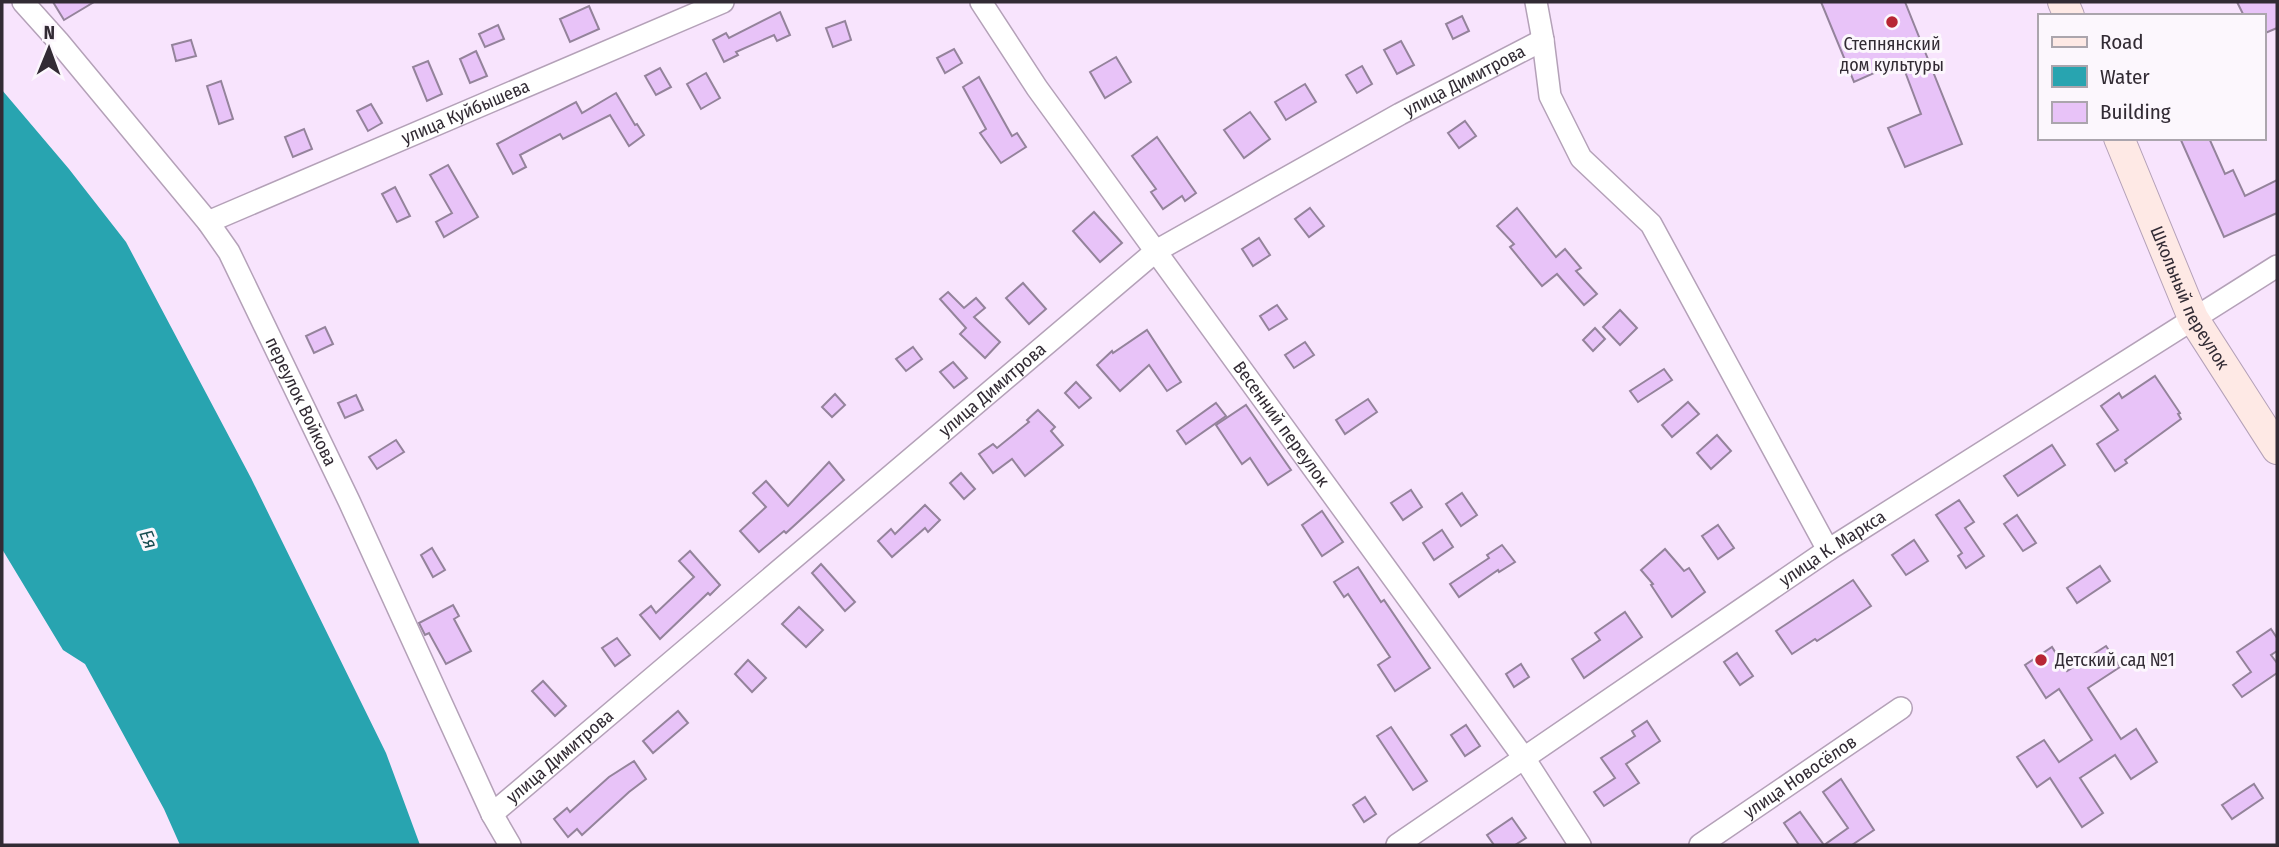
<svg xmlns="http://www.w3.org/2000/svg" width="2279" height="847" font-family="'Fira Sans Condensed',sans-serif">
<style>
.water{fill:#28a4b0}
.building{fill:#e8c3f8;stroke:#94839b;stroke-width:2}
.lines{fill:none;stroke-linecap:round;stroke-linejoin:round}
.street-casing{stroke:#b4a1b8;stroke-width:24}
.secondary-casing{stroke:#b4a1b8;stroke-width:32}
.street{stroke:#fff;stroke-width:21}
.secondary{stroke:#fee9e5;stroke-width:30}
.poi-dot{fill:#b72634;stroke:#fcf7fd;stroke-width:2.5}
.labels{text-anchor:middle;stroke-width:6;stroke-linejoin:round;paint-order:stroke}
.poi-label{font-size:18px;fill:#322b34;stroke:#fcf7fd}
.street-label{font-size:18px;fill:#322b34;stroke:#fcf7fd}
.water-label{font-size:19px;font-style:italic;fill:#194c51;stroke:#fcf7fd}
</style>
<rect width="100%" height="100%" fill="#f8e4fd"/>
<path class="water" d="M2,90L69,169L126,242L251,478L386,753L420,845H180L164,809L85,664L63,650L2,549Z"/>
<g class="building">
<path d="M53,2H94L64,20Z"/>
<path d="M1821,2H1905L1962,144L1905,167L1888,128L1921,114L1901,61L1854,82Z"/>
<path d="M2237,2H2277V28L2263,34V16H2244Z"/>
<path d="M589,6L599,29L570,42L560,19Z"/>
<path d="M780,12L790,35L777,41L774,35L736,52L738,55L724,62L713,40L726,33L729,38Z"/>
<path d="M1462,16L1469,31L1453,39L1446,24Z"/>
<path d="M845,21L851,40L833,47L826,28Z"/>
<path d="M498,25L504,39L485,47L479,34Z"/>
<path d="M191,40L196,56L176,61L172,45Z"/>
<path d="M1401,41L1414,65L1397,74L1384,50Z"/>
<path d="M954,49L962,63L945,73L937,58Z"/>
<path d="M476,51L487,76L470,83L460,59Z"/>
<path d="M1116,57L1131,82L1105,98L1090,72Z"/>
<path d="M428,61L442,94L427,101L413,67Z"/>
<path d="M1362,66L1372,84L1357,93L1346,75Z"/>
<path d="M660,68L671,87L656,95L645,76Z"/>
<path d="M706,73L720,98L701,109L687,84Z"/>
<path d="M979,77L1012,136L1017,133L1026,147L1001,163L980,133L986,129L963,87Z"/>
<path d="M221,81L233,119L219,124L207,86Z"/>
<path d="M1305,84L1316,102L1286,120L1275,102Z"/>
<path d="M616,93L635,125L637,124L644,135L629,146L610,115L563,139L560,134L520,155L526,167L513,174L497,144L576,102L582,113Z"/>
<path d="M371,104L382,123L368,131L357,111Z"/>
<path d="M1250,112L1270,139L1244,158L1224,130Z"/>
<path d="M1465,121L1476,136L1459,148L1448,133Z"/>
<path d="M304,129L312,149L293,157L285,137Z"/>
<path d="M1157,137L1196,193L1185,201L1182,196L1163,209L1151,192L1156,189L1132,156Z"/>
<path d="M2180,138H2209L2225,174L2233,170L2245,196L2277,180V213L2224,237Z"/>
<path d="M448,165L478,217L444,237L436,222L452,213L430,175Z"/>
<path d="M395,187L410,216L397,222L382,194Z"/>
<path d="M1310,208L1324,226L1309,237L1295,219Z"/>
<path d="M1517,208L1556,257L1565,249L1581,268L1576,271L1597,294L1584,305L1557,274L1542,286L1510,247L1514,244L1497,226Z"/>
<path d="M1094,212L1122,243L1100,262L1073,231Z"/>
<path d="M1259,238L1270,255L1253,266L1242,249Z"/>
<path d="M1023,283L1046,309L1029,324L1006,298Z"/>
<path d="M948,292L964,308L976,298L985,308L974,317L1000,342L985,358L960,334L966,328L940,299Z"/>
<path d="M1277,305L1287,319L1269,330L1260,316Z"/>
<path d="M1620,310L1637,328L1620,345L1603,327Z"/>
<path d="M325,327L333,344L314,353L306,336Z"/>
<path d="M1595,328L1605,339L1593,351L1583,340Z"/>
<path d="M1147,330L1181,382L1167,391L1149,365L1120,391L1097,365L1112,351L1113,353Z"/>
<path d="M1305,342L1314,355L1294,368L1285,355Z"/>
<path d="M913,347L922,359L906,371L896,359Z"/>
<path d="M953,362L967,378L954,388L940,372Z"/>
<path d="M1664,369L1672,380L1638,402L1630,391Z"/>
<path d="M2155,376L2180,413L2178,414L2181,419L2125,460L2127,463L2115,471L2097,444L2118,430L2101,406L2119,393L2122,398Z"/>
<path d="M1076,382L1091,398L1079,408L1065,393Z"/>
<path d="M835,394L845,405L832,417L822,407Z"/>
<path d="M356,395L363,410L345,418L338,403Z"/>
<path d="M1368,399L1377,412L1345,434L1336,420Z"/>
<path d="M1688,402L1699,414L1672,437L1662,425Z"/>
<path d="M1216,403L1226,416L1186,444L1177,431Z"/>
<path d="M1246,405L1291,470L1268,485L1250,458L1242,464L1216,425Z"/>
<path d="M1038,410L1055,427L1051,431L1063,445L1025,476L1012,459L993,473L979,454L993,444L997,448L1029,422L1027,420Z"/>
<path d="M1717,435L1731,451L1711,469L1697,453Z"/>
<path d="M396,440L404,452L377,469L369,457Z"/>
<path d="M2052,445L2065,465L2018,496L2004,476Z"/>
<path d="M829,462L844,480L786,533L784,531L759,552L740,531L766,507L753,493L766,481L788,506Z"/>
<path d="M961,473L975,489L964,499L950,483Z"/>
<path d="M1411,490L1422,507L1403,520L1391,503Z"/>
<path d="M1462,493L1477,515L1461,526L1446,504Z"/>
<path d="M1959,500L1974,522L1965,528L1984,556L1966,568L1958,556L1962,553L1936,515Z"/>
<path d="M925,505L940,520L928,532L925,528L892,557L878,541L891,529L895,534Z"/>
<path d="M1322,511L1343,542L1322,556L1302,525Z"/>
<path d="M2017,515L2036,543L2023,551L2004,524Z"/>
<path d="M1718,525L1734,548L1718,559L1702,536Z"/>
<path d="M1442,530L1453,547L1434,560L1423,543Z"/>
<path d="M1914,540L1928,561L1906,575L1892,555Z"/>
<path d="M1502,545L1515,562L1499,572L1498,570L1459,597L1450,584L1489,558L1487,555Z"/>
<path d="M432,548L445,570L433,577L421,555Z"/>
<path d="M1665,549L1684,571L1689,568L1705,592L1672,617L1651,585L1653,584L1641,570Z"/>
<path d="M690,551L720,585L710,595L708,593L660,639L640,615L651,606L656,613L694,577L679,561Z"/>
<path d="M821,564L855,602L845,611L812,573Z"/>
<path d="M2100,566L2110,581L2077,603L2067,588Z"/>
<path d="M1358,567L1381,602L1384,600L1430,668L1395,691L1378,665L1390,657L1348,594L1344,597L1334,582Z"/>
<path d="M1853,580L1871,606L1817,641L1815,639L1792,654L1776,631Z"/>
<path d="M453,605L459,616L454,619L471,651L446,664L429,633L425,635L419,623Z"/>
<path d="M799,607L823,630L806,647L782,624Z"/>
<path d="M1625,612L1642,637L1584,678L1572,659L1600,640L1595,633Z"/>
<path d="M2271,629L2277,638V651L2271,655L2277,663V673L2242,697L2233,685L2251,672L2237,652Z"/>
<path d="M617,638L630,655L615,666L602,648Z"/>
<path d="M2106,646L2120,667L2088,688L2121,739L2136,729L2157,762L2131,779L2115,755L2080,778L2103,813L2082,827L2050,778L2037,787L2017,757L2044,740L2059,762L2092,740L2059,689L2046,698L2025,665L2052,647L2067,671Z"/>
<path d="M1737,653L1753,676L1740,685L1724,662Z"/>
<path d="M748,660L766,678L752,692L735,674Z"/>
<path d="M1521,664L1529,677L1514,687L1506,674Z"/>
<path d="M543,681L566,706L555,716L532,691Z"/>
<path d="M678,711L688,723L653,753L643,741Z"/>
<path d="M1647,721L1660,741L1626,764L1639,783L1604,806L1594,792L1615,778L1601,758L1635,736L1632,731Z"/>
<path d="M1466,725L1480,746L1465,756L1451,735Z"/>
<path d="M1391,727L1427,781L1413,790L1377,736Z"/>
<path d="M634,761L646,779L629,792L582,835L577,829L568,837L554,819L567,808L570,812L609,777Z"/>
<path d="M1841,779L1874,830L1852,845H1799L1784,823L1800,812L1824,845L1848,828L1823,792Z"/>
<path d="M2254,784L2263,798L2232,819L2222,805Z"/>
<path d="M1365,797L1376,814L1364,822L1353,805Z"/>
<path d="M1512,818L1526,838L1515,845H1494L1487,835Z"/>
</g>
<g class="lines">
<g class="street-casing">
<g id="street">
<path id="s1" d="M23,2L58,41L208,222L229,252L349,501L492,814L510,845"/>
<path id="s2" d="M981,2L1037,88L1524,758L1580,845"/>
<path d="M1536,2L1543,40L1550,96L1581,158L1651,224L1828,550"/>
<path id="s3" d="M208,222L723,2"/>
<path id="s4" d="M492,814L1156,251L1400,114L1543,40"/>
<path id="s5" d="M1397,845L1828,550L2277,266"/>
<path id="s6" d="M1700,845L1901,708"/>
</g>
</g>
<g class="secondary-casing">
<g id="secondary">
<path d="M2063,2L2069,16"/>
<path id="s7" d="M2119,138L2193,318L2277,449"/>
</g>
</g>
<use href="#street" class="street"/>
<use href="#secondary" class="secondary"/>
</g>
<g class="poi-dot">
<circle cx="1892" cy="22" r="7"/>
<circle cx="2041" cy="660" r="7"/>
</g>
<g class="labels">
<g class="poi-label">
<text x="1892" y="50">Степнянский<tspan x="1892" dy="21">дом культуры</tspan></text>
<text x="2055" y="666" text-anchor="start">Детский сад №1</text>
</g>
<g class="street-label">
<text dy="6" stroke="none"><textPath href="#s4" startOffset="1223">улица Димитрова</textPath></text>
<text dy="6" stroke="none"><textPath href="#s3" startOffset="280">улица Куйбышева</textPath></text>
<text dy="6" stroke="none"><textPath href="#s7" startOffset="175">Школьный переулок</textPath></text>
<text dy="6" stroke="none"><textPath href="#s4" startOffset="656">улица Димитрова</textPath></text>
<text dy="6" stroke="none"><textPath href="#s1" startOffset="490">переулок Войкова</textPath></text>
<text dy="6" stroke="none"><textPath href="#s2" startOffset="518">Весенний переулок</textPath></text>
<text dy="6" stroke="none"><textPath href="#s5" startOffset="527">улица К. Маркса</textPath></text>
<text dy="6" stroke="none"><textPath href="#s4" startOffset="89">улица Димитрова</textPath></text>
<text dy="6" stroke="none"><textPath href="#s6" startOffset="121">улица Новосёлов</textPath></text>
</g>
<g class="water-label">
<text transform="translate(149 539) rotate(68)" y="7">Ея</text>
</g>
</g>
<rect width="2279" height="847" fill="none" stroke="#322b34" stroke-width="7"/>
<rect x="2038" y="14" width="228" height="126" fill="#fcf7fd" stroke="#aba5ad" stroke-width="2"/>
<rect x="2052" y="37" width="35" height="10" fill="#fee9e5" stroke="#aba5ad" stroke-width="2"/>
<text x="2100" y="49" font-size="21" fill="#322b34">Road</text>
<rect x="2052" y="66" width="35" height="21" fill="#28a4b0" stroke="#aba5ad" stroke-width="2"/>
<text x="2100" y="84" font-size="21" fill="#322b34">Water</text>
<rect x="2052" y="102" width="35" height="21" fill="#e8c3f8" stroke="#aba5ad" stroke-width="2"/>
<text x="2100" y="119" font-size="21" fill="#322b34">Building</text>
<g transform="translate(49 49) rotate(1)" stroke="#fcf7fd" stroke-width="5" paint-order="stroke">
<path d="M0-5L12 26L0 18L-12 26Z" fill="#322b34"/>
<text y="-10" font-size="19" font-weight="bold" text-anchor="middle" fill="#322b34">N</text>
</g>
</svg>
